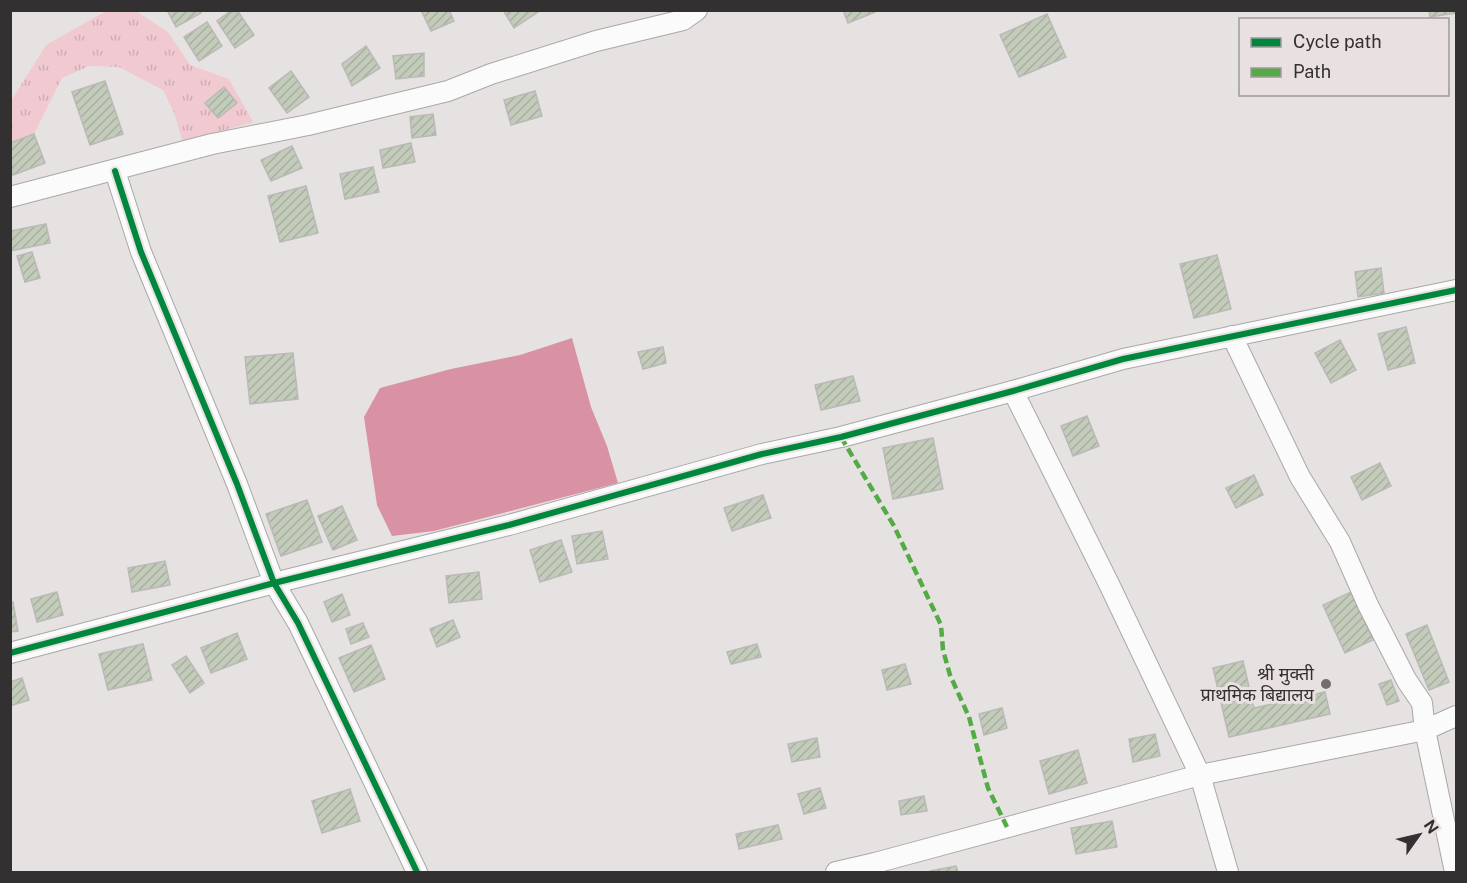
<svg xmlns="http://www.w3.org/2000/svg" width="1467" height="883" font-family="'Public Sans','Noto Sans Devanagari',sans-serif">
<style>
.grass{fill:url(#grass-tufts)}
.water{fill:#d992a4}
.building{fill:url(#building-hatch);stroke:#bab9b8;stroke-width:1.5}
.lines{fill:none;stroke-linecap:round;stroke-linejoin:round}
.minor-casing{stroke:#aaa7a7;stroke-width:22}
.minor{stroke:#fbfbfb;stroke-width:20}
.quiet{stroke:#54ab45;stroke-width:4.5;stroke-dasharray:9 4.5;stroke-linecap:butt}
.cycleway-casing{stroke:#e8e0e1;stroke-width:10}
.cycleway{stroke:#00873e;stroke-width:6}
.poi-dot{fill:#726e6f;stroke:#e8e0e1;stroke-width:2}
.labels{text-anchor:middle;stroke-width:6;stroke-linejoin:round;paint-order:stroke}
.poi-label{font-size:18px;fill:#333031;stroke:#e8e0e1;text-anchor:end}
</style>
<defs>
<pattern id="grass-tufts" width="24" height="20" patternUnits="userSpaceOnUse" patternTransform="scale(1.5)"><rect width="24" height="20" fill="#f0c9d1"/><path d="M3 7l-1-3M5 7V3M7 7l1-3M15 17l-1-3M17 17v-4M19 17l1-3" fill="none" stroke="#ceadb4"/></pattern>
<pattern id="building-hatch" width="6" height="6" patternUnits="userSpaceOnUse" patternTransform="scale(1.5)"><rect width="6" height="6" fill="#c3cbba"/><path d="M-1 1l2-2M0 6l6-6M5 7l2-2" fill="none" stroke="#a8afa0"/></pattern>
</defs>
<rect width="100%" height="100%" fill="#e6e2e2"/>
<path class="grass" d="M106,11H136L168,32L190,65L229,79L253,122L183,142L174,113L163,90L119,67L89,66L62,78L34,134L11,143V99L13,98L46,45Z"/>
<path class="water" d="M572,338L591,407L607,446L618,483L434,531L392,536L377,505L364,417L380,388L451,369L520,355Z"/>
<g class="building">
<path d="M167,10H200L201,13L176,27Z"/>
<path d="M232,10H237L254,35L235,48L217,21Z"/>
<path d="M421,10H449L454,21L431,31Z"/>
<path d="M503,10H541L514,28Z"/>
<path d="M843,10H874L875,12L848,23Z"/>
<path d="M1429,10H1456V13L1430,17Z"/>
<path d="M1047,14L1066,57L1019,77L1000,35Z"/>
<path d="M207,22L222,46L199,61L184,37Z"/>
<path d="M366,46L380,68L352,86L342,64Z"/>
<path d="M424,53V76L396,79L393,56Z"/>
<path d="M291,71L309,97L287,113L269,88Z"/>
<path d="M105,81L123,134L90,145L72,92Z"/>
<path d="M224,87L237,103L218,118L205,103Z"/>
<path d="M535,91L542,116L511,125L504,100Z"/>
<path d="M433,114L436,135L412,138L410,117Z"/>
<path d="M34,134L45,163L13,175L10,168V143Z"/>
<path d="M411,143L415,162L383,168L380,150Z"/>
<path d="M292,146L302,168L271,181L261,160Z"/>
<path d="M373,167L379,192L345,199L340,174Z"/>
<path d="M306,186L318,233L280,242L268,196Z"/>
<path d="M46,224L50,243L10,251V231Z"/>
<path d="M32,252L40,278L25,282L17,256Z"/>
<path d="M1217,255L1231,309L1194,318L1180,264Z"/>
<path d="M1381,268L1384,293L1358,297L1355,272Z"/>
<path d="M1406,327L1415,363L1388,370L1378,334Z"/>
<path d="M1340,340L1356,370L1331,383L1315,353Z"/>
<path d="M663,347L666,363L643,369L638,352Z"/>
<path d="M293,353L298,399L250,404L245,357Z"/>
<path d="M853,376L860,401L821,410L815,385Z"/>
<path d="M1087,416L1099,446L1073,456L1061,426Z"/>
<path d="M933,438L943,489L893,499L883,448Z"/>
<path d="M1380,463L1391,486L1362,500L1351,477Z"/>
<path d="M1254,475L1263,495L1236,508L1226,488Z"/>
<path d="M763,495L771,518L732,531L724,508Z"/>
<path d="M307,500L322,542L281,556L266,514Z"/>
<path d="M342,506L357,540L333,550L318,516Z"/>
<path d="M602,531L608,559L577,564L572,536Z"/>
<path d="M561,540L572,572L540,582L530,550Z"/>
<path d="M165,561L170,585L132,592L128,568Z"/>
<path d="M479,572L482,599L449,603L446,576Z"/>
<path d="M57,592L63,615L37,622L31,599Z"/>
<path d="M1351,592L1373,640L1345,653L1323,605Z"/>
<path d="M342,594L350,615L332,622L324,602Z"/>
<path d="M13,602L18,631L10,632V603Z"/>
<path d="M453,620L460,637L437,647L430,629Z"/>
<path d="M363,623L369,637L351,644L346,629Z"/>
<path d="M1427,625L1449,682L1429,690L1406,634Z"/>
<path d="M237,633L247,659L211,673L201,648Z"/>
<path d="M143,644L152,680L108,690L99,654Z"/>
<path d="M757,644L761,657L731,664L727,652Z"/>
<path d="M371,645L385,679L354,692L339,658Z"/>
<path d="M186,656L204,683L190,693L172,665Z"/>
<path d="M1243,661L1254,708L1325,692L1330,714L1229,737L1213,668Z"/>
<path d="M905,664L911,684L887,690L882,670Z"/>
<path d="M22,678L29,700L10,706V682Z"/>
<path d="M1391,680L1399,701L1387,705L1379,684Z"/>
<path d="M1002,708L1007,728L984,735L979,714Z"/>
<path d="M1155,734L1160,756L1133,762L1129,739Z"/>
<path d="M817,738L820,757L792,762L788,744Z"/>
<path d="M1078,750L1087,783L1049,794L1040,761Z"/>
<path d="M820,788L826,808L804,814L798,794Z"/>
<path d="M350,789L360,821L322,833L312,801Z"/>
<path d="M924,796L927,811L901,815L899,801Z"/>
<path d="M1112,821L1117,847L1076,854L1071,828Z"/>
<path d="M778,825L782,839L739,849L736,834Z"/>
<path d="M956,866L958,872H931L930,871Z"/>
</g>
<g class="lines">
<g class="minor-casing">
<g id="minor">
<path d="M115,171L141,252L237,484L274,583L298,623L417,872"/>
<path d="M10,197L212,144L308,125L448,91L491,74L596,41L683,20L697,10"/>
<path d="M1232,336L1300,477L1340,542L1368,605L1407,681L1422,703L1425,730L1455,872"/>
<path d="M1013,391L1109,584L1200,775L1228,872"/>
<path d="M10,653L274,583L509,525L762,454L841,437L1013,391L1123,359L1456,290"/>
<path d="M836,872L875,863L1200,775L1425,730L1456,716"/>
</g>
</g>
<use href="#minor" class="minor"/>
<path class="quiet" d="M841,437L894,526L941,625L943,650L950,675L969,717L988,788L1007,827"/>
<g class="cycleway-casing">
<g id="cycleway">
<path d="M115,171L141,252L237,484L274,583L298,623L417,872"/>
<path d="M10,653L274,583L509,525L762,454L841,437L1013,391L1123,359L1456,290"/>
</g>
</g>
<use href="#cycleway" class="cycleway"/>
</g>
<circle class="poi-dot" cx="1326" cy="684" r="6"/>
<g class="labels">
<g class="poi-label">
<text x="1314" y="680">श्री मुक्ती<tspan x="1314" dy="21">प्राथमिक बिद्यालय</tspan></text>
</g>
</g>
<rect width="1467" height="883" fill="none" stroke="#333031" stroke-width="24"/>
<rect x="1239" y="18" width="210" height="78" fill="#e8e0e1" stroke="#a09a9b" stroke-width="1.5"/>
<rect x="1251" y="38" width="30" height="9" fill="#00873e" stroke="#a09a9b" stroke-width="1.5"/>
<text x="1293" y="48" font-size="18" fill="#333031">Cycle path</text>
<rect x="1251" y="68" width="30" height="9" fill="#54ab45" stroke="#a09a9b" stroke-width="1.5"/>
<text x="1293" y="78" font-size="18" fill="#333031">Path</text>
<g transform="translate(1419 835) rotate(56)" stroke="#e8e0e1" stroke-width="4.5" paint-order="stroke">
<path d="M0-4.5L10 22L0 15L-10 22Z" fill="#333031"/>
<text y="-9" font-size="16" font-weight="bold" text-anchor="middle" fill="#333031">N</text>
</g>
</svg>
